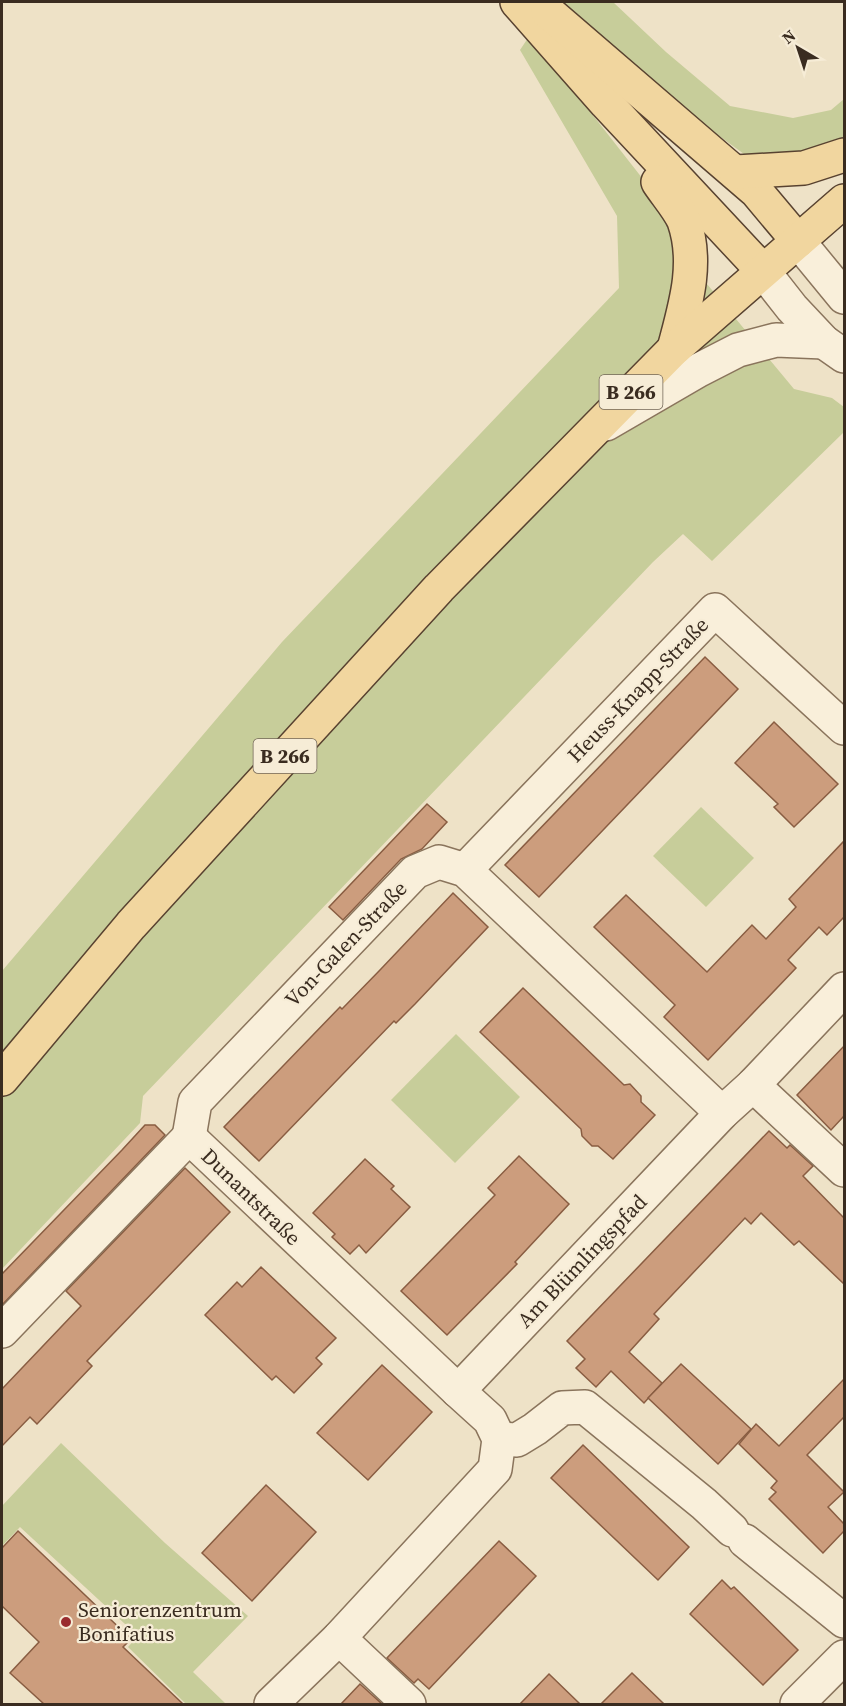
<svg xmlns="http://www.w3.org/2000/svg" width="846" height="1706" font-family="'Source Serif 4',serif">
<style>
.green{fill:#c7cd9a}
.building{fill:#cc9d7d;stroke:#895d42;stroke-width:1.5}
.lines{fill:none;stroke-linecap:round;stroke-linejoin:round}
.minor-casing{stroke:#8a745c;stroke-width:36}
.major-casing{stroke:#584230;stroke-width:36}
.minor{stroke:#f9efda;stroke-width:33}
.major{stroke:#f1d69f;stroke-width:33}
.poi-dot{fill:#992c2e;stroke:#f6ecd6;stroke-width:2}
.labels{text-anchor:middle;stroke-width:4.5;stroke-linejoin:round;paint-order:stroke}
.shield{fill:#f6ecd6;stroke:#726657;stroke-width:1.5}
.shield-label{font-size:20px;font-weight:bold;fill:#3a2c20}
.street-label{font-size:21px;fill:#3a2c20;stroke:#f6ecd6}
.poi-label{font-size:21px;fill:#3a2c20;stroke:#f6ecd6;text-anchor:start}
</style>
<rect width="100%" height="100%" fill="#eee2c7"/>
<g class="green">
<path d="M553,2H613L666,52L730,106L793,118L831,110L844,99V143L794,160L744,154L609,56Z"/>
<path d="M530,35L657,197L673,243L794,389L832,398L844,407V432L712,561L683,534L653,562L143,1096L140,1123L2,1269V971L282,642L619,288L617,216L520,50Z"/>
<path d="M701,807L754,858L706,907L653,856Z"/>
<path d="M456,1034L520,1097L455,1163L391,1100Z"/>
<path d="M61,1443L165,1543L248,1616L193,1672L226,1704H186L128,1647L138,1636L20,1527L2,1546V1506Z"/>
</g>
<g class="building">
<path d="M705,657L738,689L539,897L505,865Z"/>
<path d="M774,722L838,784L794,827L774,807L778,804L735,763Z"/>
<path d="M427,804L447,822L422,849L401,859L343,920L329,907Z"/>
<path d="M844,841V917L827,935L819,927L788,960L796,968L708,1060L664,1017L675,1005L594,927L626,895L707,972L752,925L766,939L796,907L789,899Z"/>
<path d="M453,893L488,927L415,1004L396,1023L394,1021L259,1161L224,1127L340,1007L342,1009L380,970Z"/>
<path d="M523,988L624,1085L630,1084L641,1096V1102L655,1115L613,1159L598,1146H592L582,1136L581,1129L480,1032Z"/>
<path d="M844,1046V1116L831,1130L797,1095Z"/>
<path d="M145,1125H155L165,1135L2,1305V1274L122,1150Z"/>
<path d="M769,1131L787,1148L790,1145L813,1166L803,1176L844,1218V1284L799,1241L794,1245L761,1213L751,1224L745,1218L654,1314L659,1319L629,1352L662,1383L644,1403L611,1371L596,1387L576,1368L585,1359L567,1341Z"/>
<path d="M519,1156L569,1204L515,1262L517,1264L447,1335L401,1291L495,1195L488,1188Z"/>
<path d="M365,1159L394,1186L391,1189L410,1207L366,1253L359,1245L350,1254L332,1237L335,1234L313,1213Z"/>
<path d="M185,1168L230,1212L87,1361L92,1366L37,1424L30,1417L2,1446V1389L81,1306L66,1291Z"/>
<path d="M261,1267L336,1338L316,1358L322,1364L294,1393L276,1376L272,1380L205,1315L237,1282L242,1287Z"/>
<path d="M681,1364L751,1429L718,1464L648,1398Z"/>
<path d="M382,1365L432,1412L368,1480L317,1433Z"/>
<path d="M844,1379V1417L807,1455L844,1492L828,1507L844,1524V1531L823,1553L769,1499L776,1492L771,1488L777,1481L739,1444L756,1424L779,1446Z"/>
<path d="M583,1445L689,1547L658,1580L551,1478Z"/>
<path d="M266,1485L316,1532L252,1601L202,1553Z"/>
<path d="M18,1531L131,1639L123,1647L183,1704H44L10,1673L39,1642L2,1606V1548Z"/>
<path d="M499,1541L536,1576L429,1689L418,1679L414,1683L387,1658Z"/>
<path d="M722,1580L731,1589L734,1587L798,1650L763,1685L690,1614Z"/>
<path d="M632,1673L664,1704H601Z"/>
<path d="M549,1674L580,1704H520Z"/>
<path d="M360,1684L382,1704H341Z"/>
</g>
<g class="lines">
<g class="minor-casing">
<g id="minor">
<path d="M798,241L844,297"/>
<path d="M763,271L792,308L824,342L844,356"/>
<path d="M606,424L699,370L738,350L776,340L824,342"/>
<path d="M465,870L715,610L844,728"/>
<path d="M753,1085L844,1170"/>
<path d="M189,1137L195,1102L415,872L439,862L465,870L722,1113"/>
<path d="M189,1137L458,1391"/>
<path d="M2,1331L189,1137"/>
<path d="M499,1439L517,1440L535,1429L562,1408L585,1407L704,1504L732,1530"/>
<path d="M745,1541L844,1621"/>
<path d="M339,1638L409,1704"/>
<path d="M271,1704L339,1638L495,1469L499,1439L490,1420L458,1391L722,1113L753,1085L844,989"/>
<path d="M797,1704L844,1657"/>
</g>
</g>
<g class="major-casing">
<g id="major">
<path d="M517,2L606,103L763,271"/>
<path d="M548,12L756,191L798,241"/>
<path d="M736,172L804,168L844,155"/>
<path d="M658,182C665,193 679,209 684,221C699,264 685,307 674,349"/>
<path d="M2,1079L131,925L439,588L674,349L844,201"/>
</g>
</g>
<use href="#minor" class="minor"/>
<use href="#major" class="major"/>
</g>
<circle class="poi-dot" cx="66" cy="1622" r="6"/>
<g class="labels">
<g class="shield">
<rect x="599.5" y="375" width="63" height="34" rx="4.5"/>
<rect x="253.5" y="739" width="63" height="34" rx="4.5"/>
</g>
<g class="shield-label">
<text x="631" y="399">B 266</text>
<text x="285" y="763">B 266</text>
</g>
<g class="street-label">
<text transform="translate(638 690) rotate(-46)" y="7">Heuss-Knapp-Straße</text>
<text transform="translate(346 944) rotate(-46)" y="7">Von-Galen-Straße</text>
<text transform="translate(251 1197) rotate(44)" y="7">Dunantstraße</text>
<text transform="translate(582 1261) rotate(-46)" y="7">Am Blümlingspfad</text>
</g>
<g class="poi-label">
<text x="78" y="1617">Seniorenzentrum<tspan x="78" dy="24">Bonifatius</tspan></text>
</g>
</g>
<rect width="846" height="1706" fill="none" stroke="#3a2c20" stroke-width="6"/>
<g transform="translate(798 48) rotate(321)" stroke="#f6ecd6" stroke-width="4.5" paint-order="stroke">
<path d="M0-4.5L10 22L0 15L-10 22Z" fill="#3a2c20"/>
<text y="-9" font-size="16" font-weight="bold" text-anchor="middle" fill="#3a2c20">N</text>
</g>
</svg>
